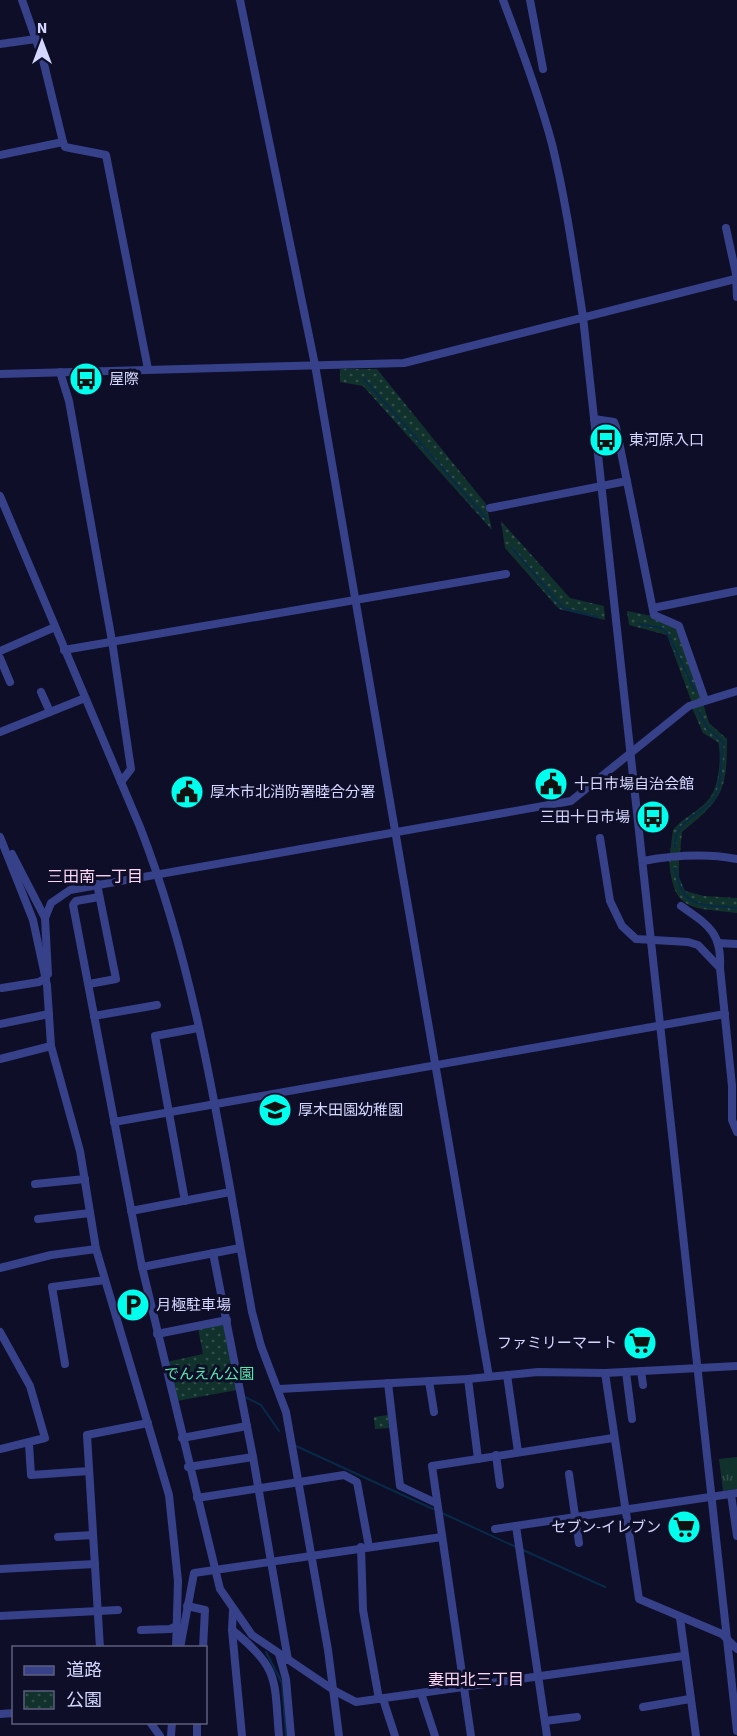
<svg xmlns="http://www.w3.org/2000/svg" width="737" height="1736" font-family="'Source Sans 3','Noto Sans JP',sans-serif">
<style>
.grass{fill:url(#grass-tufts)}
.park{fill:url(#park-dots)}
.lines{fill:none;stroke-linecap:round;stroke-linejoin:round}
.stream{stroke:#072a48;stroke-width:2}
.minor{stroke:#36418a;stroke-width:8}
.labels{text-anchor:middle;stroke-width:6;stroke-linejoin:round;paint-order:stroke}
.poi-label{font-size:15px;fill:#d5d7ff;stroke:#0e0e28;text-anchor:start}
.park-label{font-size:15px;fill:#59e7ac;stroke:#0e0e28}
.neighbourhood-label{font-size:16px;fill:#ffd7f7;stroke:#0e0e28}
</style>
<defs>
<pattern id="grass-tufts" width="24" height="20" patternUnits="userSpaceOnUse" patternTransform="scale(1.5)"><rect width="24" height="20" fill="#11322c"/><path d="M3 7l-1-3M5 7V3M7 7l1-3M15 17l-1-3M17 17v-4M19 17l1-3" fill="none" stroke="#334f4c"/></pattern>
<pattern id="park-dots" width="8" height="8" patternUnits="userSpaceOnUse" patternTransform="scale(1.5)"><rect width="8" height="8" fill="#11322c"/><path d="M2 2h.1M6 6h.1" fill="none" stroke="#334f4c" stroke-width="1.8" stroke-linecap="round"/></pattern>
</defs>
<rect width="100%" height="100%" fill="#0e0e28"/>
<path class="grass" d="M737,1457V1489L723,1491L719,1459Z"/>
<g class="park">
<path d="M340,369H377L486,504L492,530L363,386L340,382Z"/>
<path d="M501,521L570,598L604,606L605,620L559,609L505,548Z"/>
<path d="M627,611L652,616L676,629L703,699L692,703L667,635L629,625Z"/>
<path d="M703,703L709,723L727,739C727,793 722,799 682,832L680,853H670L673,830C683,817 700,811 709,799C719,787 722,756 718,742L703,733L692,708Z"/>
<path d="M669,859H679V877L685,891L704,896L737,898V913C691,907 673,913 669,859Z"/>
<path d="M224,1324L237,1390L177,1401L167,1362L203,1354L198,1328Z"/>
<path d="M388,1415L389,1428L375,1429L374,1417Z"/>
</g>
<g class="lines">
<g class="stream">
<path d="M364,379L486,518"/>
<path d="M512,548L563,608L597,617"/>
<path d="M639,624L662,628L668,634L695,691"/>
<path d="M675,847C673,817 710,815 718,790C722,775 721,757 723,742L707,728L698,710"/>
<path d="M675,868C682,910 701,904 737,908"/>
<path d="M245,1397L261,1405L279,1431"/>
<path d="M296,1446L433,1509"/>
<path d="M442,1513L516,1547"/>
<path d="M523,1550L605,1587"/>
<path d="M266,1652L282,1683L286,1736"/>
</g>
<g class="minor">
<path d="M22,0L43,60L63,142"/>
<path d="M240,0L315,365L489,1377"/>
<path d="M503,0C521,47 539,95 552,144C566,201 574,259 583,317L737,1731"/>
<path d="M530,0L543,69"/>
<path d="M0,44L36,39"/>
<path d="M0,155L63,142L65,147L106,155L148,369"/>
<path d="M726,228L736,274L737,297"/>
<path d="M60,372L69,401L112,641L131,769L121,782"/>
<path d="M0,374L404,363L735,279"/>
<path d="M594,419L614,422L616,427L654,615L679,626L705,700"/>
<path d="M0,496L140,827C200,981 222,1149 252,1312L261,1346L286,1412L328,1650L339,1736"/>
<path d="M490,508L627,481"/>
<path d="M653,608L737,591"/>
<path d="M64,650L506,574"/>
<path d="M0,651L55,627"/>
<path d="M0,658L10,682"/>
<path d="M41,692L50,712"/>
<path d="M0,732L85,698"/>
<path d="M0,837L33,920L47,985L51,1046L80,1151L96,1249L169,1495L178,1581L176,1648"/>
<path d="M600,838L610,901L622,926L636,939L688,942L698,945L720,968L732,1086V1120L737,1132"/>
<path d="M12,854L45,918L48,974"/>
<path d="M643,861C675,855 705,853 737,859"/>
<path d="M99,897L76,901L73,905L142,1267L220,1589L252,1635L335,1691L356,1702L683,1656"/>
<path d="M681,906C708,925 722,932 720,968"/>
<path d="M45,918L51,903L70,890L571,801L689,706L737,691"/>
<path d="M718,943L737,944"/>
<path d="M89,984L116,979L97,884"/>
<path d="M2,988L39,982L46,978"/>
<path d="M94,1016L157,1005"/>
<path d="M0,1024L49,1014"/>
<path d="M0,1059L51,1046"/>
<path d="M114,1122L725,1014"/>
<path d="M35,1184L85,1179"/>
<path d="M185,1201L155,1036L198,1028"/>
<path d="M131,1211L230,1192"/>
<path d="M38,1219L90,1213"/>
<path d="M213,1253L253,1457L288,1660"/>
<path d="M142,1267L240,1248"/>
<path d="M0,1268L51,1255L96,1249"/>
<path d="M0,1332L30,1386L45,1438L0,1449"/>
<path d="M157,1334L227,1320"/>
<path d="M65,1364L52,1287L105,1280"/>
<path d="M641,1371L643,1385"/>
<path d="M626,1372L632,1419"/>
<path d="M605,1373L639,1599L722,1634L737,1649"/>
<path d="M507,1375L518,1452"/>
<path d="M468,1379L478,1459"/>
<path d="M429,1381L434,1412"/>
<path d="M388,1383L400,1486L436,1503"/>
<path d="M279,1389L468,1379L538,1372L605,1373L737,1366"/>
<path d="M182,1438L247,1426"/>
<path d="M29,1444L31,1475L89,1471"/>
<path d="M496,1455L500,1485"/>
<path d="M188,1467L253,1457"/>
<path d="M569,1474L579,1543"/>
<path d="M731,1494L737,1536"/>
<path d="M197,1498L344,1475L357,1482L369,1547"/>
<path d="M516,1526L547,1736"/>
<path d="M495,1529L737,1493"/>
<path d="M58,1537L93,1535"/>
<path d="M361,1547L363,1610L379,1699"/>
<path d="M0,1569L95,1564"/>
<path d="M187,1606L205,1610L203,1648"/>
<path d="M233,1610L232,1630L242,1736"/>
<path d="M0,1616L118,1610"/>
<path d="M680,1618L696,1736"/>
<path d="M141,1630L170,1629L177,1626"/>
<path d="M232,1630C280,1668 274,1679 279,1736"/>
<path d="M100,1648L87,1435L148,1423"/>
<path d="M180,1648L194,1573L442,1537"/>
<path d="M279,1654L286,1679L291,1736"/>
<path d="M421,1693L435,1736"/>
<path d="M383,1699L395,1736"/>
<path d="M643,1707L690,1699"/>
<path d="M0,1714L14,1713"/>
<path d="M545,1721L577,1717"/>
<path d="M150,1722L160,1736"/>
<path d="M197,1722V1736"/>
<path d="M171,1736L172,1722"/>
<path d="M471,1736L432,1466L613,1438"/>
</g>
</g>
<defs>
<g id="bus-disc" transform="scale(1.725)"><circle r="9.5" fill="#01ffee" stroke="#0e0e28"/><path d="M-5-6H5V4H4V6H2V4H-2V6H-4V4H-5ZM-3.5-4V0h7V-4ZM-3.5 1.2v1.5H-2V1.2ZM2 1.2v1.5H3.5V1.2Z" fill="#111"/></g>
<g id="civic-disc" transform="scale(1.725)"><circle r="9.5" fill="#01ffee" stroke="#0e0e28"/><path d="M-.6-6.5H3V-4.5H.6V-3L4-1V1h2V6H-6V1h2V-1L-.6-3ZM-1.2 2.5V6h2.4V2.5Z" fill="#111"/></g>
<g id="school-disc" transform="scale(1.725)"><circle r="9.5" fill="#01ffee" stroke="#0e0e28"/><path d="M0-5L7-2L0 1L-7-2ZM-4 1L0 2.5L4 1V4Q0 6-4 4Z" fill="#111"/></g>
<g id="parking-disc" transform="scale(1.725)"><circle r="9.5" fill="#01ffee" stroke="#0e0e28"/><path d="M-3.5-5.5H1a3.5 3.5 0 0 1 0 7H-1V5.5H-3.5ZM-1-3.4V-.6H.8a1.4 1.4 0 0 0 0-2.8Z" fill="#111"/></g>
<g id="supermarket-disc" transform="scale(1.725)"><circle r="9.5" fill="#01ffee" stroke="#0e0e28"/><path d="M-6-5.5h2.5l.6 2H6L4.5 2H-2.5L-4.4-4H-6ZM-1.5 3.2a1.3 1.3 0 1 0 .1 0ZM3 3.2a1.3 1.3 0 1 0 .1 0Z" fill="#111"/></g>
</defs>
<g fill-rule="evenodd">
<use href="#bus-disc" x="86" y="379"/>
<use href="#bus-disc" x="606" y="440"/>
<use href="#civic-disc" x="551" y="784"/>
<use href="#civic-disc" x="187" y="792"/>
<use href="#bus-disc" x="653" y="817"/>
<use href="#school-disc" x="275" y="1110"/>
<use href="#parking-disc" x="133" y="1305"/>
<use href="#supermarket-disc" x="640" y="1343"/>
<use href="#supermarket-disc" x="684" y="1527"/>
</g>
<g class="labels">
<g class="poi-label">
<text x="109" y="384">屋際</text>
<text x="629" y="445">東河原入口</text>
<text x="574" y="789">十日市場自治会館</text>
<text x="210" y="797">厚木市北消防署睦合分署</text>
<text x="630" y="822" text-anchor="end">三田十日市場</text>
<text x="298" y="1115">厚木田園幼稚園</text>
<text x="156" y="1310">月極駐車場</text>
<text x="617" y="1348" text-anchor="end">ファミリーマート</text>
<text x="661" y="1532" text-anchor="end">セブン-イレブン</text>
</g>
<g class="park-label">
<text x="209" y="1379">でんえん公園</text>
</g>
<g class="neighbourhood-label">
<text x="95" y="882">三田南一丁目</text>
<text x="476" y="1685">妻田北三丁目</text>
</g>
</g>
<rect x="12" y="1646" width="195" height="78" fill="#0e0e28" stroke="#5e5e7e" stroke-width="1.5"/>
<rect x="24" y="1666" width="30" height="9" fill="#36418a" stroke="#5e5e7e" stroke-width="1.5"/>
<text x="66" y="1676" font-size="18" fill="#d5d7ff">道路</text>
<rect x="24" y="1691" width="30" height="18" fill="url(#park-dots)" stroke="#5e5e7e" stroke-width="1.5"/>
<text x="66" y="1706" font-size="18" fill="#d5d7ff">公園</text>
<g transform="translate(42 42)" stroke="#0e0e28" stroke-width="4.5" paint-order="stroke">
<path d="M0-4.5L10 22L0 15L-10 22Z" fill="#d5d7ff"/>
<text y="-9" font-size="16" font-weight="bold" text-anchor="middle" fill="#d5d7ff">N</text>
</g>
</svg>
